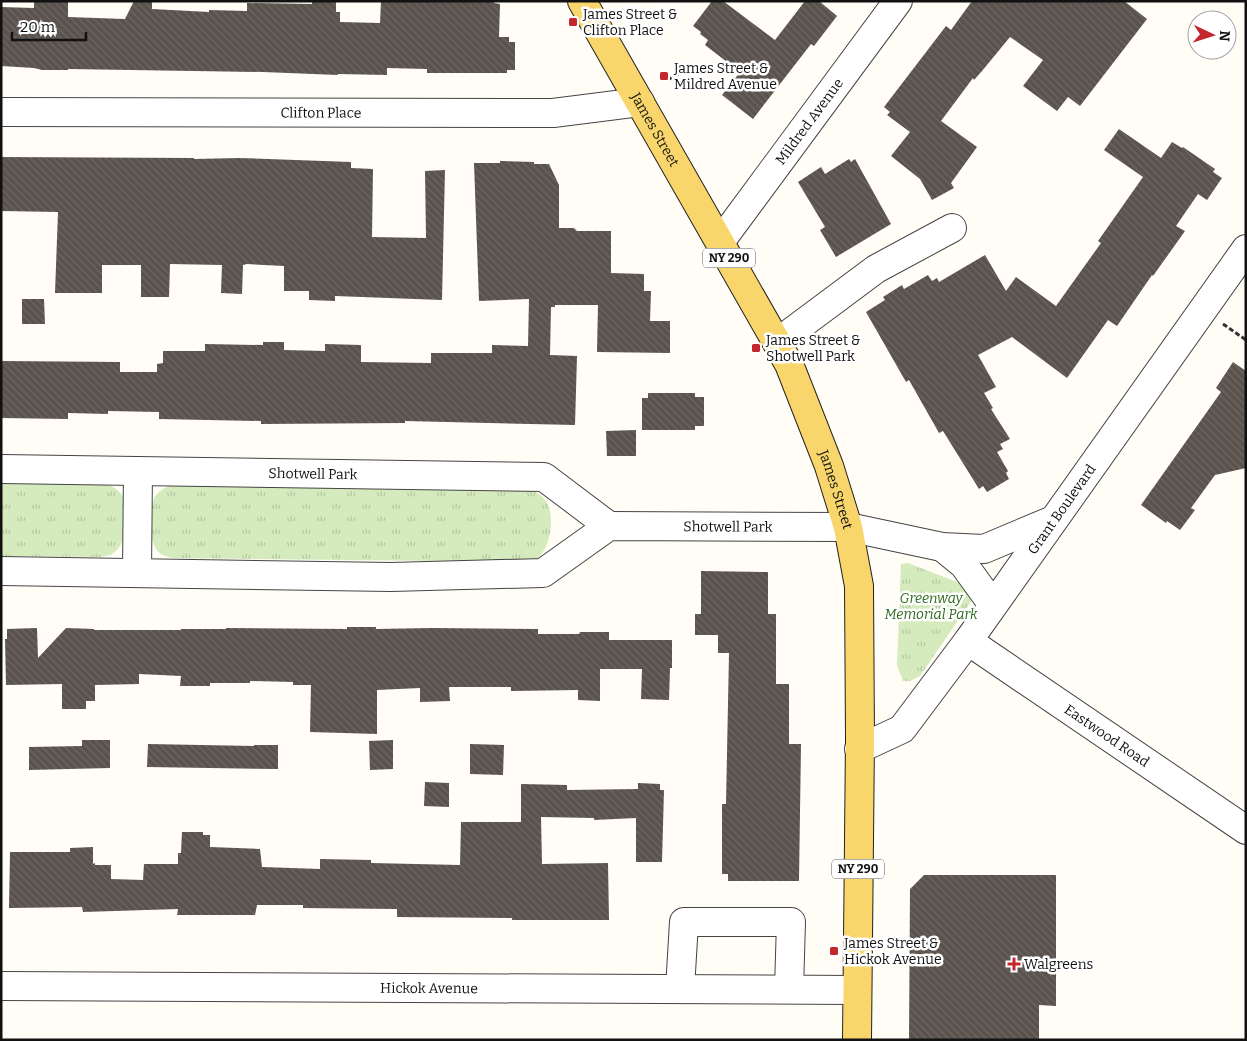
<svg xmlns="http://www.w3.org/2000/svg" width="1247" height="1041" font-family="Bitter,serif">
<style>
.grass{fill:url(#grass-tufts)}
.building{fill:url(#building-back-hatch)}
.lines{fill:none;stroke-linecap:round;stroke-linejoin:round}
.minor-casing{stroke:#444;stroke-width:30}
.major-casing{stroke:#222;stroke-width:30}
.path{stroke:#333;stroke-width:3;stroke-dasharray:5 2.5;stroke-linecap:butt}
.minor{stroke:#fff;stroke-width:28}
.major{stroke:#f9d66b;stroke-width:28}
.poi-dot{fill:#c4262e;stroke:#fff;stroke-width:2}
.labels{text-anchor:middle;stroke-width:5;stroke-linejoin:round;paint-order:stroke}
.shield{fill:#fff;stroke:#585858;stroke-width:1}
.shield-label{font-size:12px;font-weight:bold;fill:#111}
.poi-label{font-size:14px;fill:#111;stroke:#fff;text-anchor:start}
.street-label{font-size:14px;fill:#111;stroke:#fff}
.park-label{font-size:14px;font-style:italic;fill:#2f6b1f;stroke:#fff}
</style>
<defs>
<pattern id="grass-tufts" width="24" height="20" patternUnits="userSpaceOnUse" patternTransform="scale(1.25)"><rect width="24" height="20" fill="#d5ebbd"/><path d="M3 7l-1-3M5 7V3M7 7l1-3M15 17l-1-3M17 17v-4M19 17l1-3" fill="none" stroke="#b6c8a1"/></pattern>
<pattern id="building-back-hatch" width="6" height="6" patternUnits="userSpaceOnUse" patternTransform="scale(1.25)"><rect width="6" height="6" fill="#5a524d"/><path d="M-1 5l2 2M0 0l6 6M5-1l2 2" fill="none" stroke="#6d6662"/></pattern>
</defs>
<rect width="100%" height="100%" fill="#fffdf5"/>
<g class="grass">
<path d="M1,481H102C110,485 118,489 124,497C132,511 127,546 112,554C109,556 103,556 100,557L1,556Z"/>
<path d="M174,484L525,487C534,491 542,494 547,503C555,516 551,551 535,560C532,561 527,561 524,562L173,558C169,557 164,556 161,554C148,546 147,510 155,497C159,490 167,487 174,484Z"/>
<path d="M908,563L962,584L972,600L920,676L910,681H903L897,665L901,564Z"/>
</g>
<g class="building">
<path d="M134,1H152V9L209,12V10L247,11V3L312,4V1H336V12H340V22L380,23L381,1L494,2V3L500,4L499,37H509V42H515V70H507V73H427V69L387,68V75L338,74V75L263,72L68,69V70H42L34,68L1,66V7L34,8V2H68V17L125,19Z"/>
<path d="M712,1H723L775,40L805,1H819L837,16L814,46L811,44L753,119L722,95L740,72L705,45L708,40L700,34L701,32L693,26Z"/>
<path d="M972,1H1124L1147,19L1080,106L1068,97L1057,111L1023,86L1043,60L1010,37L982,71L974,80L973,78L941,121L977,147L951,183L954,188L932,200L920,179L891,156L910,132L887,115L890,112L884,107L946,26L951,30Z"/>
<path d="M1119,129L1161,158L1172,142L1182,148L1183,147L1215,169L1213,172L1222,178L1207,200L1198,194L1176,226L1185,231L1153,276L1152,275L1117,326L1108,320L1067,378L1012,337L978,355L996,387L984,393L993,408L991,409L1010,439L1000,444L1003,449L997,452L1008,471L1006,473L1009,479L987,492L983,486L979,489L943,431L939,433L909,380L906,382L866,312L885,300L883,297L902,285L904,289L928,275L932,281L937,278L939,282L985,255L1006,291L1016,277L1056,306L1101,243L1098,241L1143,177L1104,150Z"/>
<path d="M1,157L194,158V159L239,158L351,162V168L373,169L372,237L426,238L425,171L445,170L442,300L335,296V301L309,300V291H284V266L247,264L243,265L242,294L221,293L222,265L170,264L169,297H141V265H102V293H55L58,212L1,211Z"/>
<path d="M849,159L851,162L855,159L891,224L836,257L820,230L825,227L798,182L821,167L825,174Z"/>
<path d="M500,161L534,162V164H549L559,185V228H574L577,231H611V273L644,274V291H651L650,321H670V353L597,352L598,305H555V307H551L550,355L577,356L575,425L405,421V423L261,424V421L159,419V412L108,411V414L68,413V419L1,418V361L120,362V372H157V364L163,363V351H205V344L263,345V342H284V350L325,351V344L361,345V362L431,363V353H492V345L528,346L529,299L479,301L474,163H500Z"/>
<path d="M22,299H44L45,324H22Z"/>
<path d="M1233,362L1246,371V468L1215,475L1191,508L1195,510L1180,530L1167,521L1166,523L1141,505L1221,392L1216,388Z"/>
<path d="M648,393H695V397H704V426H695V430H642V398H648Z"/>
<path d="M636,430V456H607L606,431Z"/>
<path d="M701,571L768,572V614H776V684H789V744H801L799,881H728V874H722V804H726L729,653H718V635H695V614H701Z"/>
<path d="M347,627H376V629L432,628L538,629V634H579L580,632H609V640H672V668H670L669,700L641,699L642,669H600V701L578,700V690L511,691V687H449L450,701L420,702V688L377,690V734L310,732L311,685H293V682L250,681V683H210V686H180L181,676L139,674V684L95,685V701H86V709H62V684L6,685L5,639H7V629L37,628L38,658L66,628L94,629V630H181V629H226V628L347,629Z"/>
<path d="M82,740H110V768L29,770V747L82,746Z"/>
<path d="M393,740V769L370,770L369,741Z"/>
<path d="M148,744L254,746V745H278V769L147,767Z"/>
<path d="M470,744L504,745L503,775L470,774Z"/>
<path d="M425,782L449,783V807L424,806Z"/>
<path d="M638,783L660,784V790H664L662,862H636V818L594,820V818L541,817L542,864L608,863L609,920H512V918L397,917V909L303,908V905H257L255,915H177L178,909L83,912L82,907L9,908L10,852H70V848L93,847V864L95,863V865H111V879L143,880L144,864H178V853H181L182,832H203V835H210V847L260,849L262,867L320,869V859L371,860V863L460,865L461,822H521V784L567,785V790L638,789Z"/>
<path d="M924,875H1056V1006L1039,1005V1040H909L910,889Z"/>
</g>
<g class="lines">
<g class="minor-casing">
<g id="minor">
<path id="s1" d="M1,112L553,113L640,102"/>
<path id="s2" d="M720,242L898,1"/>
<path d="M778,342L876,269L952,228"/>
<path id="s3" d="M1,469L544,477L609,526"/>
<path d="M942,547L964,565L993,605"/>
<path id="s4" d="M1,571L391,577L543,573L609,526L848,527L942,547L984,549L1053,520"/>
<path d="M137,572L138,471"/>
<path id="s5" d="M968,641L1246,830"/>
<path id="s6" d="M859,749L902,729L968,641L1246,249"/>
<path id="s7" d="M1,986L857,990"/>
<path d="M680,989L684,922H791L789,989"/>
</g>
</g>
<g class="major-casing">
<g id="major">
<path id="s8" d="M582,1L789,364L829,466L848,527L859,586L860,739L857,1040"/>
</g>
</g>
<g class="path">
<path d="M667,80L687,70"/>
<path d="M1223,324L1246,340"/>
</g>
<use href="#minor" class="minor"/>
<use href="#major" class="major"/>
</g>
<g class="poi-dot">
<rect x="568" y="17" width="10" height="10" rx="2.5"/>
<rect x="659" y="71" width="10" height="10" rx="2.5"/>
<rect x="751" y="343" width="10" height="10" rx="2.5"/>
<rect x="829" y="946" width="10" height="10" rx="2.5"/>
<path d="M1011.5 956.5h5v5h5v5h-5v5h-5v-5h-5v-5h5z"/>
</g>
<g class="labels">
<g class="shield">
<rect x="703" y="248.5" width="52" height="19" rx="4"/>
<rect x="832" y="859.5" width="52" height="19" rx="4"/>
</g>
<g class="shield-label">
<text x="729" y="262">NY 290</text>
<text x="858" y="873">NY 290</text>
</g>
<g class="poi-label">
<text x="583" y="19">James Street &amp;<tspan x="583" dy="16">Clifton Place</tspan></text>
<text x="674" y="73">James Street &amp;<tspan x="674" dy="16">Mildred Avenue</tspan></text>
<text x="766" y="345">James Street &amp;<tspan x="766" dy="16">Shotwell Park</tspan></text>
<text x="844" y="948">James Street &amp;<tspan x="844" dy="16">Hickok Avenue</tspan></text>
<text x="1024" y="969">Walgreens</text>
</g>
<g class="street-label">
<text dy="5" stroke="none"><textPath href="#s1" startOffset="320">Clifton Place</textPath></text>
<text dy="5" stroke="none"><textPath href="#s2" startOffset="150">Mildred Avenue</textPath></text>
<text dy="5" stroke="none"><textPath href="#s8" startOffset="148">James Street</textPath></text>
<text dy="5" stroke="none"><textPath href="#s3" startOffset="312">Shotwell Park</textPath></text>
<text dy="5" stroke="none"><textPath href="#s8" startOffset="552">James Street</textPath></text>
<text dy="5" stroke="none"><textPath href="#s6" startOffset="319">Grant Boulevard</textPath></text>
<text dy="5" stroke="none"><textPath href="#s4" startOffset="742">Shotwell Park</textPath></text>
<text dy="5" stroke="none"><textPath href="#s5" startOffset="168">Eastwood Road</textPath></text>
<text dy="5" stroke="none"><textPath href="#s7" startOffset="428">Hickok Avenue</textPath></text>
</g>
<g class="park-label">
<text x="931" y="603">Greenway<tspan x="931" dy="16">Memorial Park</tspan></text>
</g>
</g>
<rect width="1247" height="1041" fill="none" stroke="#111111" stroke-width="5"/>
<g transform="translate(1212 35) rotate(94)"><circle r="24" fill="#ffffff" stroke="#a0a0a0"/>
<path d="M0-4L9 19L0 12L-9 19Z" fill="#c4262e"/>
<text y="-8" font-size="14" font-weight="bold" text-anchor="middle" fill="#111111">N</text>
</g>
<path d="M12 32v8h74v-8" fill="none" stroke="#111111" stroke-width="2.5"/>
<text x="20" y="32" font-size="15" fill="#111111" stroke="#ffffff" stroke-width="4" paint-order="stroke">20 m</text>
</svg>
